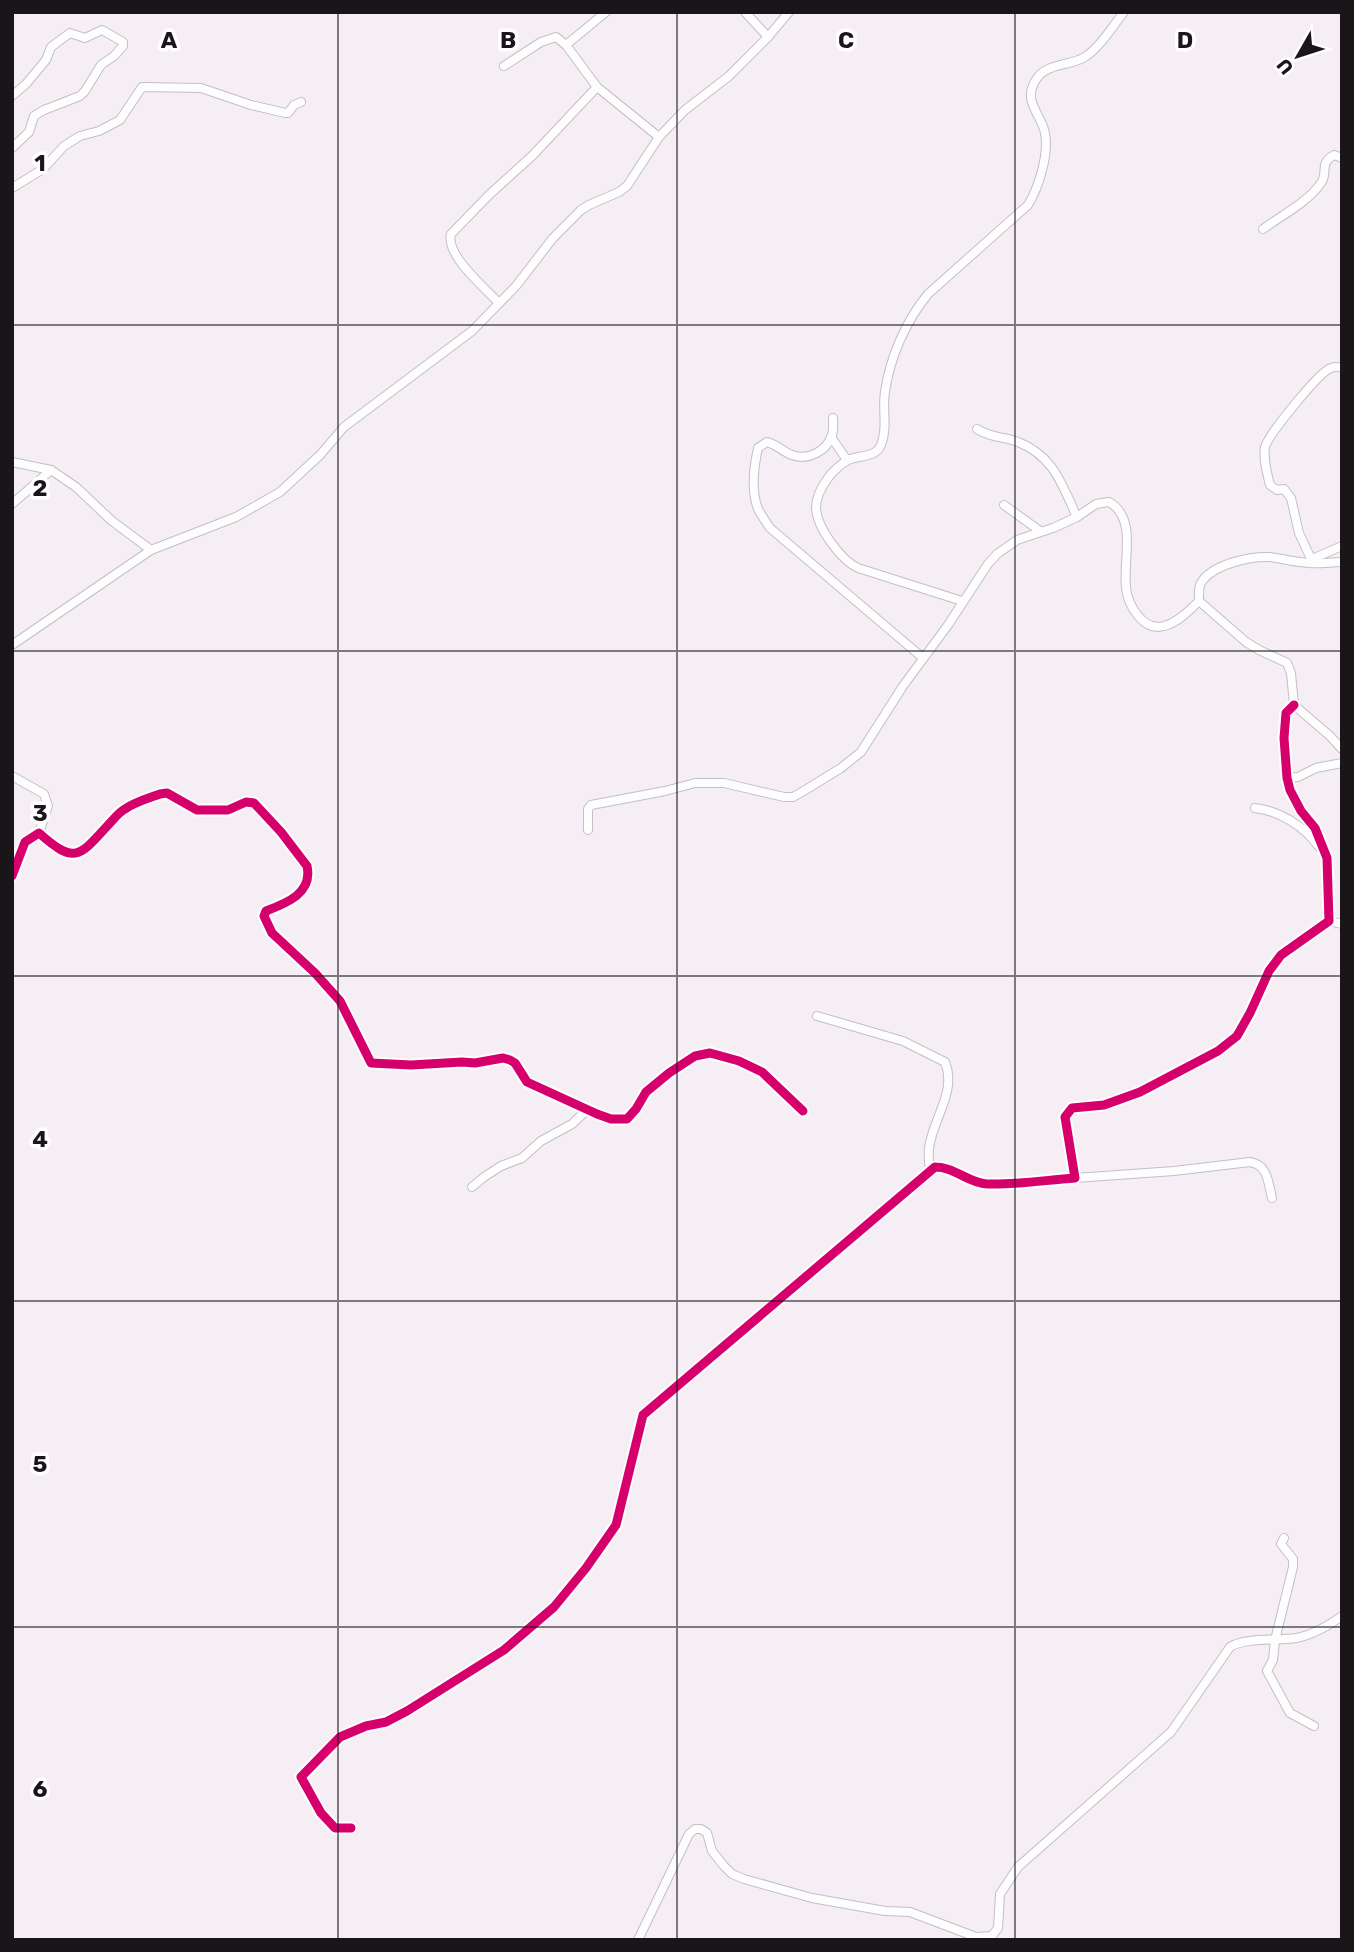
<svg xmlns="http://www.w3.org/2000/svg" width="1354" height="1952" font-family="Rubik,sans-serif">
<style>
.lines{fill:none;stroke-linecap:round;stroke-linejoin:round}
.street-casing{stroke:#c3bfc3;stroke-width:10}
.street{stroke:#fefdfe;stroke-width:8}
.cycleway-casing{stroke:#fffdff;stroke-width:13}
.cycleway{stroke:#d6006c;stroke-width:9}
.grid{fill:none;stroke:#191519;stroke-width:2;stroke-opacity:0.55}
.grid-label{font-size:23px;text-anchor:middle;font-weight:bold;fill:#191519;stroke:#fffdff;stroke-width:7;stroke-linejoin:round;paint-order:stroke}
</style>
<rect width="100%" height="100%" fill="#f5eff5"/>
<g class="lines">
<g class="street-casing">
<g id="street">
<path d="M745,12L768,37"/>
<path d="M566,45L606,12"/>
<path d="M504,66L541,42L556,37L566,45L597,87L659,137"/>
<path d="M12,96L26,84L46,60L51,47L70,33L85,38L102,30L123,42V46L114,56L101,65L85,91L80,96L44,110L34,116L29,132L12,148"/>
<path d="M12,188L43,169L64,146L80,136L99,131L120,120L142,87L201,88L251,105L285,113H288L294,105L301,102"/>
<path d="M1263,229C1282,215 1307,203 1321,183C1329,172 1318,164 1334,155L1342,158"/>
<path d="M499,303C486,289 445,255 451,234L490,194L532,156L597,87"/>
<path d="M833,418C833,423 834,430 832,435C827,451 808,461 792,455C783,452 776,444 767,442L758,448C754,466 751,491 758,509C761,515 766,522 770,528L923,658"/>
<path d="M977,429C993,439 1003,436 1018,442C1054,456 1062,485 1077,517"/>
<path d="M831,437L847,460"/>
<path d="M12,462L51,470"/>
<path d="M12,504L51,470L76,487L112,521L151,550"/>
<path d="M1004,505L1040,531"/>
<path d="M1312,559L1342,546"/>
<path d="M1313,563L1299,533L1291,498L1284,489L1277,490L1270,485C1267,473 1263,459 1265,447C1269,434 1319,372 1331,368C1336,366 1337,367 1342,368"/>
<path d="M962,601L858,568C841,560 817,528 816,508C816,498 822,486 828,478C832,472 841,464 848,460C858,455 876,458 881,445C888,428 882,409 885,392C890,357 906,321 928,294L1028,205C1039,187 1049,154 1045,133C1041,113 1021,101 1037,78C1048,63 1070,66 1085,57C1101,46 1112,27 1124,12"/>
<path d="M1199,601C1199,594 1198,585 1203,580C1215,564 1251,556 1270,557C1283,559 1296,562 1309,563C1319,564 1331,562 1342,562"/>
<path d="M12,645L151,550L236,517L280,492L320,455L344,427L472,331L516,286L553,238L581,210L589,205L619,192L627,186L659,137L685,110L729,76L768,37L789,12"/>
<path d="M12,776L44,794L48,806L39,833"/>
<path d="M1287,778L1298,777L1316,768L1342,763"/>
<path d="M1255,808C1280,811 1304,826 1319,847"/>
<path d="M588,830V809L591,805L665,791L695,783H724L784,797H793L802,792L841,768L861,752L903,686L948,625L988,564L997,554L1017,540L1053,528L1077,517L1096,504L1109,502C1118,507 1124,517 1126,528C1129,546 1124,569 1126,588C1128,605 1143,632 1164,626C1177,623 1190,610 1199,601L1246,642L1259,650L1287,663L1291,673L1294,705L1330,736L1342,749"/>
<path d="M12,876L25,842L39,833C75,865 79,857 109,824C114,819 119,812 125,809C135,802 149,798 160,794L167,793L197,810H228L246,802L254,803L281,832L307,866C313,893 287,903 266,911L264,916L272,933L315,973L340,1001L371,1063L411,1065L462,1062L475,1063L503,1058L510,1060L515,1063L527,1082L597,1114L611,1119H627L636,1109L646,1092L669,1073L695,1056L710,1053L739,1061L762,1072L803,1111"/>
<path d="M1329,921L1342,924"/>
<path d="M817,1016L903,1041L945,1062C957,1092 933,1118 929,1148C928,1155 929,1163 930,1170"/>
<path d="M1075,1178L1174,1171L1250,1162C1268,1165 1268,1182 1272,1198"/>
<path d="M472,1187L484,1177L501,1166L522,1158L541,1141L572,1124L588,1109"/>
<path d="M1284,1538L1281,1544L1293,1559V1567L1275,1640L1273,1660L1267,1671L1290,1713L1314,1726"/>
<path d="M351,1828H335L321,1813L301,1777L340,1737L366,1726L386,1722L407,1711L504,1650L554,1607L586,1568L616,1525L643,1415L935,1167C955,1167 968,1183 987,1184C1016,1185 1046,1180 1075,1178L1065,1117L1072,1108L1104,1105L1140,1092L1218,1051L1237,1036L1250,1013L1269,971L1281,955L1329,921L1327,858L1315,828L1301,811L1290,790L1287,778L1284,738L1286,713L1294,705"/>
<path d="M638,1940L689,1834L695,1829H701L707,1833L712,1851L724,1866L732,1874L744,1879L812,1898L885,1911L910,1912L976,1937L992,1936L998,1928L1000,1894L1018,1867L1171,1732L1230,1647C1245,1637 1278,1641 1296,1638C1313,1635 1328,1626 1342,1616"/>
</g>
</g>
<use href="#street" class="street"/>
<g class="cycleway-casing">
<g id="cycleway">
<path d="M12,876L25,842L39,833C75,865 79,857 109,824C114,819 119,812 125,809C135,802 149,798 160,794L167,793L197,810H228L246,802L254,803L281,832L307,866C313,893 287,903 266,911L264,916L272,933L315,973L340,1001L371,1063L411,1065L462,1062L475,1063L503,1058L510,1060L515,1063L527,1082L597,1114L611,1119H627L636,1109L646,1092L669,1073L695,1056L710,1053L739,1061L762,1072L803,1111"/>
<path d="M351,1828H335L321,1813L301,1777L340,1737L366,1726L386,1722L407,1711L504,1650L554,1607L586,1568L616,1525L643,1415L935,1167C955,1167 968,1183 987,1184C1016,1185 1046,1180 1075,1178L1065,1117L1072,1108L1104,1105L1140,1092L1218,1051L1237,1036L1250,1013L1269,971L1281,955L1329,921L1327,858L1315,828L1301,811L1290,790L1287,778L1284,738L1286,713L1294,705"/>
</g>
</g>
<use href="#cycleway" class="cycleway"/>
</g>
<path class="grid" d="M338,12V1940M677,12V1940M1015,12V1940M12,325H1342M12,651H1342M12,976H1342M12,1301H1342M12,1627H1342"/>
<g class="grid-label">
<text x="169" y="48">A</text>
<text x="508" y="48">B</text>
<text x="846" y="48">C</text>
<text x="1185" y="48">D</text>
<text x="40" y="171">1</text>
<text x="40" y="496">2</text>
<text x="40" y="821">3</text>
<text x="40" y="1147">4</text>
<text x="40" y="1472">5</text>
<text x="40" y="1797">6</text>
</g>
<rect width="1354" height="1952" fill="none" stroke="#191519" stroke-width="28"/>
<g transform="translate(1298 56) rotate(231)" stroke="#fffdff" stroke-width="5" paint-order="stroke">
<path d="M0-5L12 26L0 18L-12 26Z" fill="#191519"/>
<text y="-10" font-size="19" font-weight="bold" text-anchor="middle" fill="#191519">U</text>
</g>
</svg>
